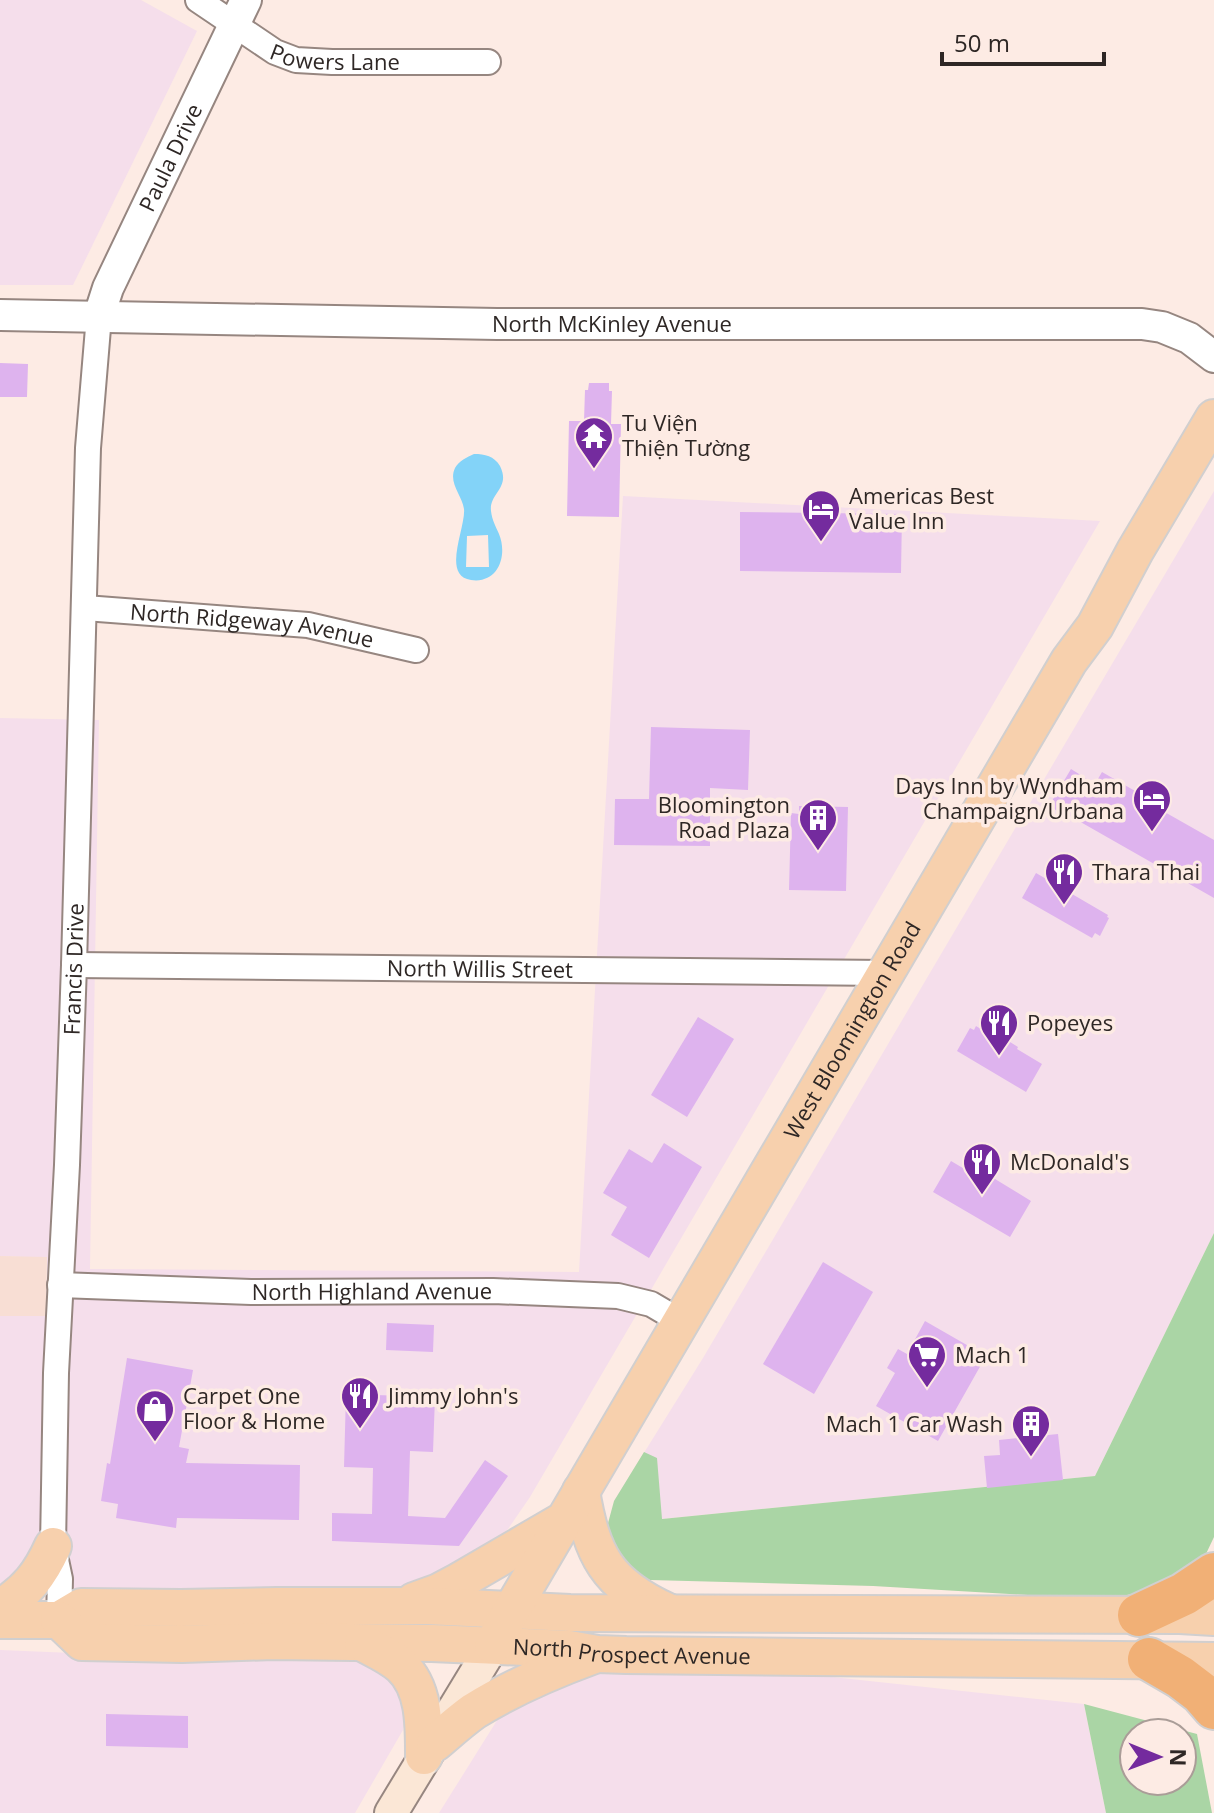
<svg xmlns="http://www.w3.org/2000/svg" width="1214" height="1813" font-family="'Open Sans',sans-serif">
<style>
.commercial{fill:#f5deeb}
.built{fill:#f8ded4}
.green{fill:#aad5a5;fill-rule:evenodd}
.water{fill:#83d3f8;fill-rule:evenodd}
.building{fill:#deb3ee}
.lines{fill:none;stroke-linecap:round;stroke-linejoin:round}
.minor-casing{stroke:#968680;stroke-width:28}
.tertiary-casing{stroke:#968680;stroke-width:34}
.secondary-casing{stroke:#968680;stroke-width:36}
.primary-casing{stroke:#d1cfcf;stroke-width:40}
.motorway-casing{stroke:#d1cfcf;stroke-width:46}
.minor{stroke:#fff;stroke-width:24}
.tertiary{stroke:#fff;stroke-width:30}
.secondary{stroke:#fbe7d6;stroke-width:32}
.primary{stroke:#f7d0ad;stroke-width:36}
.motorway{stroke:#f1b076;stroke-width:42}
.labels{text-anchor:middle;stroke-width:7;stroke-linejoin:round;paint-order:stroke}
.street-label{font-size:22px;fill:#2e2725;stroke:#fdebe4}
.poi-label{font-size:22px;fill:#2e2725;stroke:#fdebe4;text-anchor:start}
</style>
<rect width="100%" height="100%" fill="#fdebe4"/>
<g class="commercial">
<path d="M0,0H141L197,31L73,285H0Z"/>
<path d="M1214,491V1233L1095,1476L661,1519L614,1501L703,1358Z"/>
<path d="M623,496L1100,521L530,1497L508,1529L480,1556L413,1586L364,1590H0V1316H46L47,1258L0,1256V718L99,720L90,1269L579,1272Z"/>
<path d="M0,1650L121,1655L355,1659L387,1669L408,1711L403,1730L355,1813H0Z"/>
<path d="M594,1674L823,1676L1084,1704L1106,1813H439L501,1714L509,1708Z"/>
</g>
<path class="built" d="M0,1256L47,1257L46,1316H0Z"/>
<g class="green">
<path d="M1214,1233V1537L1205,1556L1171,1586L1117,1597L1028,1595L873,1586L650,1580L621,1568L604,1538L614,1501L644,1452L657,1458L662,1519L1095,1476Z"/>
<path d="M1084,1704L1197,1734L1212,1813H1106ZM1182,1733V1781H1134V1733Z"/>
</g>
<path class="water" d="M474,454C485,454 494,456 500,466C511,488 489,493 491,511C492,520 496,527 499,534C508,556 498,584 471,580C441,576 466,527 464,509C462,495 448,483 455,468C459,461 467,457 474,454ZM488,535L489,567H466L467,536Z"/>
<g class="building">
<path d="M0,363L28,364L27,397H0Z"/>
<path d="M589,383H609V391H612L611,424H621L619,517L567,516L569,421H584L585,390H588Z"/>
<path d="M740,512L902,514L901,573L740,571Z"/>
<path d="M651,727L750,730L748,790L710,788V846L614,845L615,799H649Z"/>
<path d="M1071,769L1095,784L1102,772L1149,799L1147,802L1214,840V898L1070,816L1069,818L1049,806Z"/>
<path d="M799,806L848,807L846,891L789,890L791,813L799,814Z"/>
<path d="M1036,873L1108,915L1107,917L1109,918L1100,936L1095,933L1092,938L1022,898Z"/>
<path d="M698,1017L734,1039L687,1117L651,1095Z"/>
<path d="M976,1026L992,1036L994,1032L1018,1047L1017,1049L1042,1064L1026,1092L957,1051L970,1028L974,1030Z"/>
<path d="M664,1143L702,1167L649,1258L611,1235L627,1207L603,1193L629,1149L652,1163Z"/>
<path d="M951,1161L973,1174L977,1168L1031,1201L1010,1237L933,1192Z"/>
<path d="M823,1262L873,1292L814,1394L763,1364Z"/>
<path d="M925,1321L986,1356L938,1441L876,1406L895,1373L887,1368L898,1349L907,1354Z"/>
<path d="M387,1323L434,1325L433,1352L386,1350Z"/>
<path d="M127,1358L193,1370L179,1447L189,1449L186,1463L300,1465L299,1520L177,1518L176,1528L116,1518L118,1504L101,1501L107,1463L110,1464Z"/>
<path d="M346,1394L435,1397L433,1452L410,1451L408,1516L445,1518L485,1460L508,1476L459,1546L332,1541V1513L372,1514L373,1468L344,1467Z"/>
<path d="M1058,1434L1063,1480L987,1488L984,1456L1000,1455L999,1440Z"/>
<path d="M106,1714L188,1716V1748L106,1746Z"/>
</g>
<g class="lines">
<g class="minor-casing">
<g id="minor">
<path id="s1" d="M198,0L275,52L296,60L332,62H488"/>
<path id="s2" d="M85,608L308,625L416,650"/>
<path id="s3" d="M74,965L886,973"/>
<path id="s4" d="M60,1285L251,1292L493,1291L618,1296L651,1304L680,1321"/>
<path id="s5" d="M59,1620L60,1579L53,1546L56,1373L67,1165L74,965L88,448L99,316"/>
</g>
</g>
<g class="tertiary-casing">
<g id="tertiary">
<path id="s6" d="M0,315L497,324H1142L1162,327L1189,338L1214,357"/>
<path id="s7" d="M99,316L108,288L246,0"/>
</g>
</g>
<g class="secondary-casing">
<path id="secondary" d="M391,1813L493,1645"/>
</g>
<g class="primary-casing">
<g id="primary">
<path d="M581,1491C592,1555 606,1584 668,1612"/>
<path d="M414,1601L439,1592L456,1583L559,1523"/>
<path d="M0,1608C27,1591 40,1575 53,1546"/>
<path d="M0,1620H59L81,1607L181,1608L277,1606H427L570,1613L1180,1615L1214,1617"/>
<path id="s8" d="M59,1620L82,1642L182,1644L273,1641L432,1643L569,1649L597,1654L626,1655L1214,1661"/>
<path d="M363,1643C376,1650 390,1656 401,1666C425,1688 424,1726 424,1756"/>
<path id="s9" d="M493,1645L511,1611L1069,661L1095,626L1135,551L1214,418"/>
<path d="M435,1743C448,1732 460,1721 474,1711C511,1688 553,1670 594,1655"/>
</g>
</g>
<g class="motorway-casing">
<g id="motorway">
<path d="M1139,1615L1184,1594L1214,1574"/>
<path d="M1149,1659L1180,1677L1201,1693L1214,1708"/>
</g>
</g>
<use href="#minor" class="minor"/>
<use href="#tertiary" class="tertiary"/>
<use href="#secondary" class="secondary"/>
<use href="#primary" class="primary"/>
<use href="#motorway" class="motorway"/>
</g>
<defs>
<g id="temple-pin" transform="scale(2)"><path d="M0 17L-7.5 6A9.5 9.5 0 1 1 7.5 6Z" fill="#742b9e" stroke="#fdebe4"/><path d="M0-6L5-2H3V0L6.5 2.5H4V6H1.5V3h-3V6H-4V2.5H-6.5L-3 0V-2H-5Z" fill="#fff"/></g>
<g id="hotel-pin" transform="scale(2)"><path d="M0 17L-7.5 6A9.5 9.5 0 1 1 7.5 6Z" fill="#742b9e" stroke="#fdebe4"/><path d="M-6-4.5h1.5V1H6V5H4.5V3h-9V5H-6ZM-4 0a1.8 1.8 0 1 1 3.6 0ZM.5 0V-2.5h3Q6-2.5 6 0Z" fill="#fff"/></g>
<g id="building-pin" transform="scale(2)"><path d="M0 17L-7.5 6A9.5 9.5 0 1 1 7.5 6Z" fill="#742b9e" stroke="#fdebe4"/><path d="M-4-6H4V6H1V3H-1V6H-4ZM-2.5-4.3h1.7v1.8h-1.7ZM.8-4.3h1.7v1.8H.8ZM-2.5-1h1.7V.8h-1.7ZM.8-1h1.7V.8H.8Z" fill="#fff"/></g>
<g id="restaurant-pin" transform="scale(2)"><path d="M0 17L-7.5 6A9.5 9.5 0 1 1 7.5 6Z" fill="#742b9e" stroke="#fdebe4"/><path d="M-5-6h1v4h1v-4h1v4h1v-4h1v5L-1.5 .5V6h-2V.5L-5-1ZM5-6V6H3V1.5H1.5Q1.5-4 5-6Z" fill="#fff"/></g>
<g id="supermarket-pin" transform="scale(2)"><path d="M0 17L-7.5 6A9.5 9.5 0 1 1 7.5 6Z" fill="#742b9e" stroke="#fdebe4"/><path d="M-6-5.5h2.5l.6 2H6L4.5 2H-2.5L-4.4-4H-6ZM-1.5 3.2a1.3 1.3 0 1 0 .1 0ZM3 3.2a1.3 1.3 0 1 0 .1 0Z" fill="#fff"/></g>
<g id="shop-pin" transform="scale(2)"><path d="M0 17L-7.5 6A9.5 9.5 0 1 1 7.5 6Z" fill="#742b9e" stroke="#fdebe4"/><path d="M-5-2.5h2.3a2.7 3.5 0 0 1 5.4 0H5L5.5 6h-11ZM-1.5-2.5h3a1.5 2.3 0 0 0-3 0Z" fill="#fff"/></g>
</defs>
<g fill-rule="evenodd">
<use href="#temple-pin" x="594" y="436"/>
<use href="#hotel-pin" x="821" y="509"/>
<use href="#hotel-pin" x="1152" y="799"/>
<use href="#building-pin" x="818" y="818"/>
<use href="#restaurant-pin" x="1064" y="872"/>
<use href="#restaurant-pin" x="999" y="1023"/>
<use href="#restaurant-pin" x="982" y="1162"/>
<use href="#supermarket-pin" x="927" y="1355"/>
<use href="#restaurant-pin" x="360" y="1396"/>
<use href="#shop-pin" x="155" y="1409"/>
<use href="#building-pin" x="1031" y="1424"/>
</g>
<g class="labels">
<g class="street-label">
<text dy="8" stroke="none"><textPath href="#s1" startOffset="154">Powers Lane</textPath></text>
<text dy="8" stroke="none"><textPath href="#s7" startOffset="174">Paula Drive</textPath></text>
<text dy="8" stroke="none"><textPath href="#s6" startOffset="612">North McKinley Avenue</textPath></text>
<text dy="8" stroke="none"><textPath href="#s2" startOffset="168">North Ridgeway Avenue</textPath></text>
<text dy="8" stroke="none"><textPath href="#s5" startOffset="652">Francis Drive</textPath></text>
<text dy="8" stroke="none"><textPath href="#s3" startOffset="406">North Willis Street</textPath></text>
<text dy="8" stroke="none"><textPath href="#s9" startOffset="712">West Bloomington Road</textPath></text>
<text dy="8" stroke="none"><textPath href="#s4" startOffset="312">North Highland Avenue</textPath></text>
<text dy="8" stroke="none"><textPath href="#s8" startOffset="582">North Prospect Avenue</textPath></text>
</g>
<g class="poi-label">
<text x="622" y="431">Tu Viện<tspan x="622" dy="25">Thiện Tường</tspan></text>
<text x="849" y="504">Americas Best<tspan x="849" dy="25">Value Inn</tspan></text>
<text x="1124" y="794" text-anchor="end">Days Inn by Wyndham<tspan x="1124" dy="25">Champaign/Urbana</tspan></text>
<text x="790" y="813" text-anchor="end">Bloomington<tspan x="790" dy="25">Road Plaza</tspan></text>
<text x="1092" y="880">Thara Thai</text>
<text x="1027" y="1031">Popeyes</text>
<text x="1010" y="1170">McDonald's</text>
<text x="955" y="1363">Mach 1</text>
<text x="183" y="1404">Carpet One<tspan x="183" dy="25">Floor &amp; Home</tspan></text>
<text x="388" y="1404">Jimmy John's</text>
<text x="1003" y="1432" text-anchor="end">Mach 1 Car Wash</text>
</g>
</g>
<g transform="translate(1158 1757) rotate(91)"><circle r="38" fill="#fdebe4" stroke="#aa9d98" stroke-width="2"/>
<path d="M0-6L14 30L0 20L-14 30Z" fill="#742b9e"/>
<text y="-12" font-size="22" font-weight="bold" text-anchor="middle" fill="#2e2725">N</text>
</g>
<path d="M942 52v12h162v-12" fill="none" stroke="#2e2725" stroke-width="4"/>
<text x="954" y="52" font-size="24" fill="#2e2725" stroke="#fdebe4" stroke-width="6" paint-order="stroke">50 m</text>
</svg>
